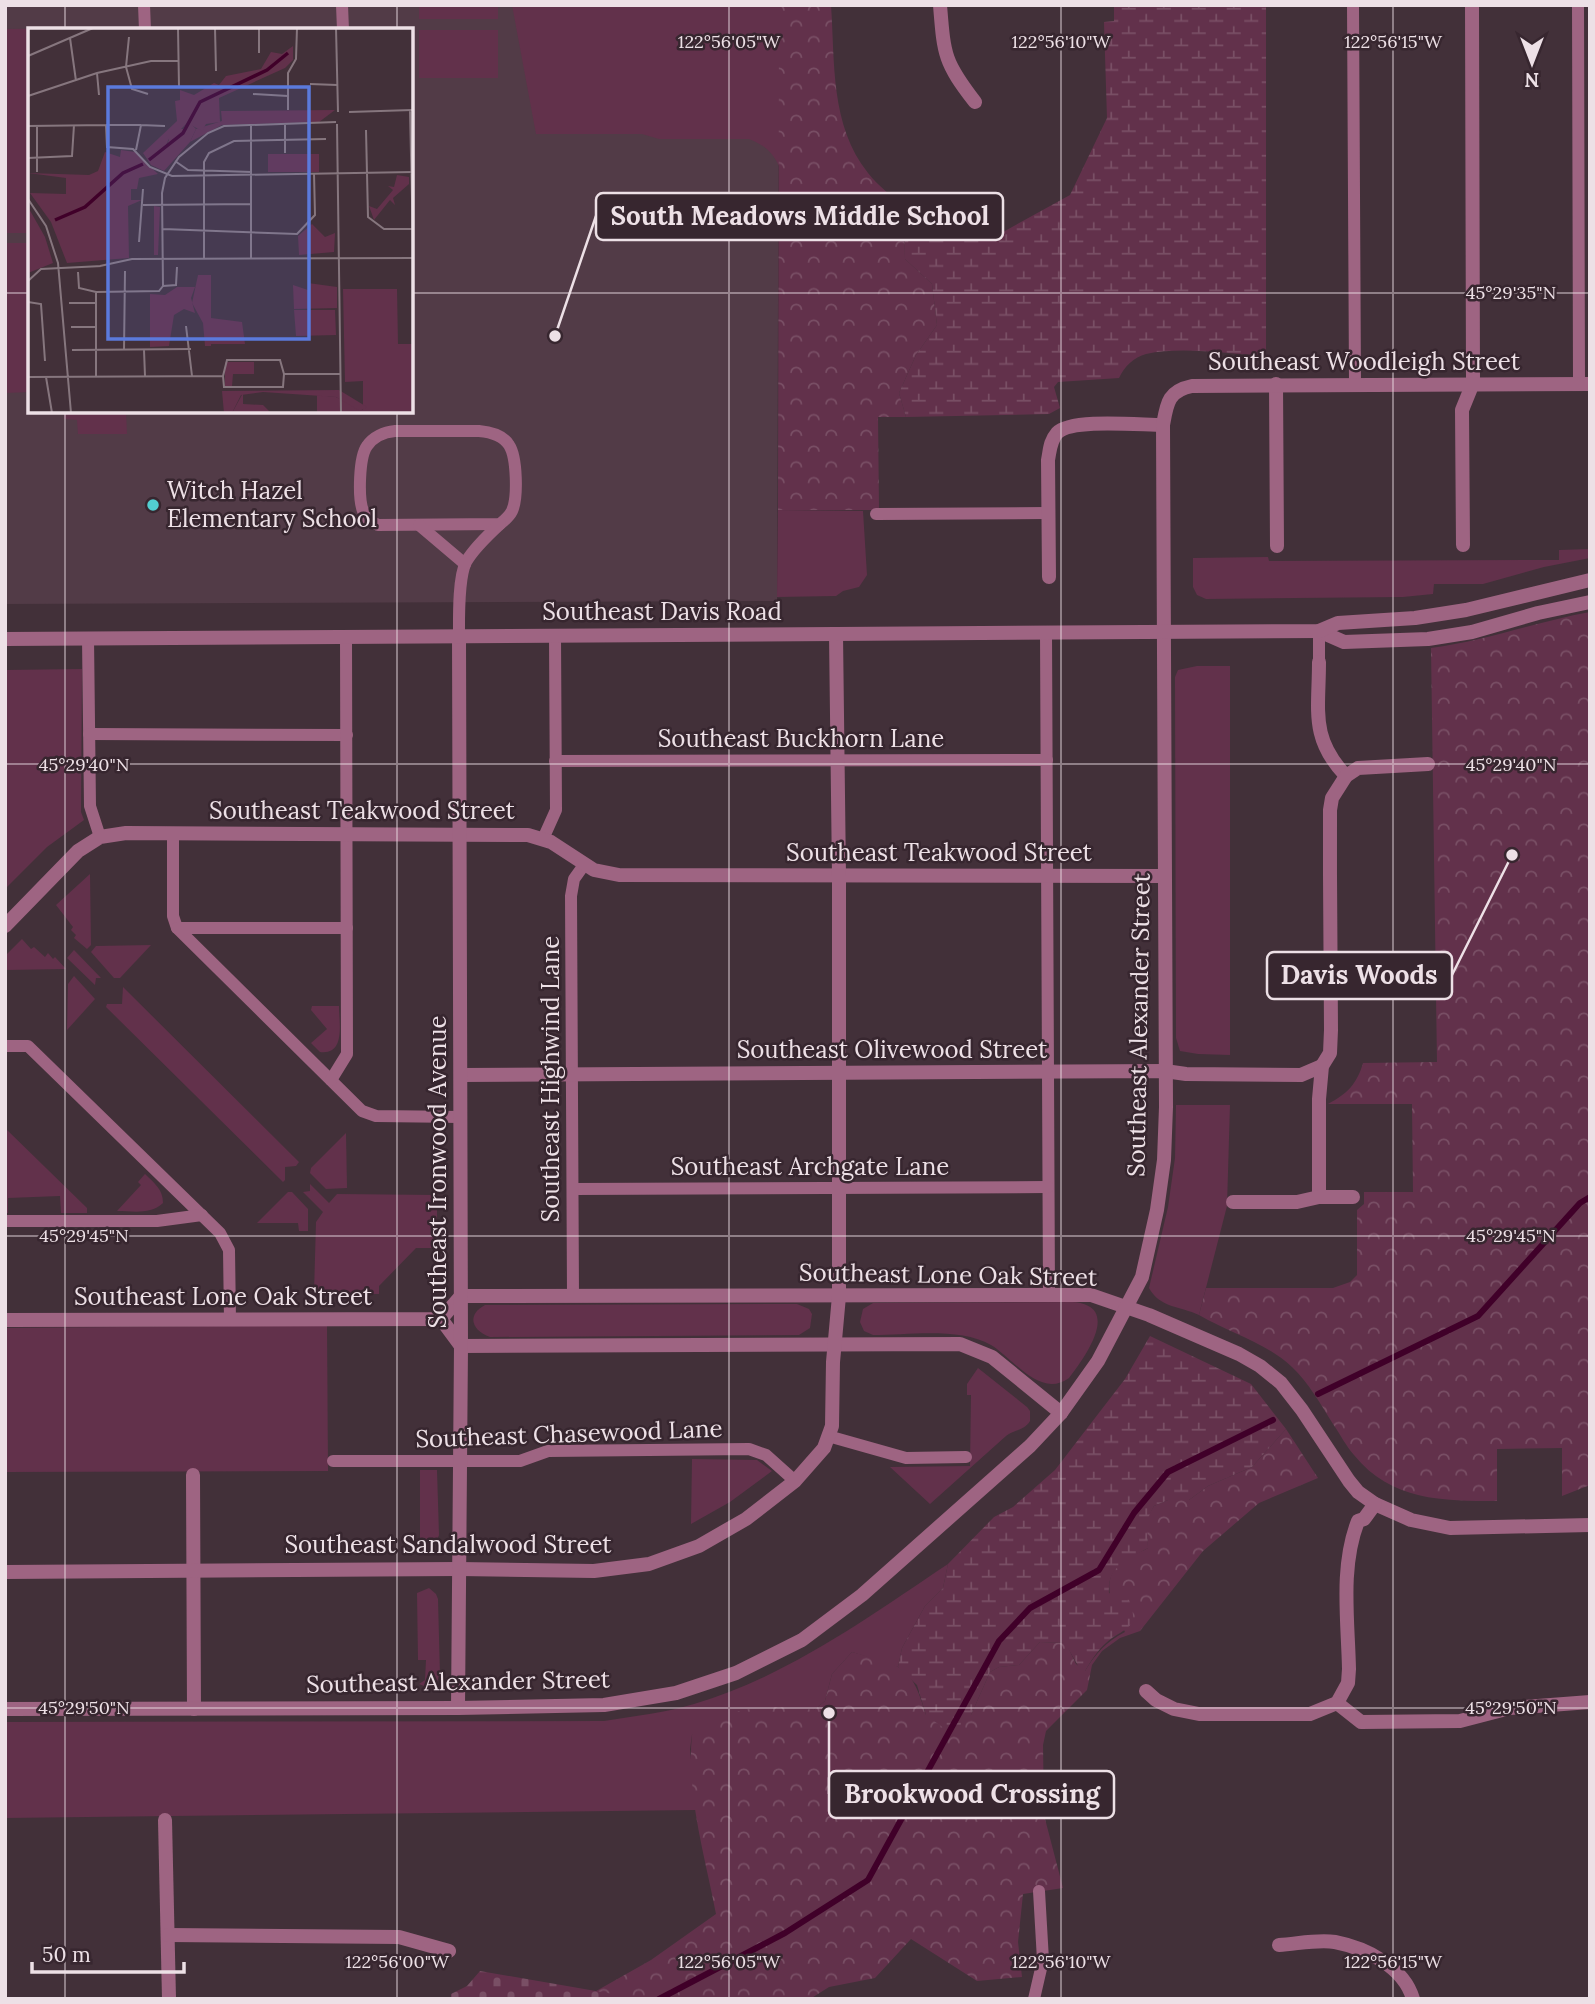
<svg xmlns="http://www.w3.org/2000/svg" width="1595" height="2004" font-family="Lora,serif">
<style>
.built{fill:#523b47;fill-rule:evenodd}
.green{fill:#62314b}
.forest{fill:url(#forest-crowns)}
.wetland{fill:url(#wetland-marsh)}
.cemetery{fill:url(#cemetery-stones)}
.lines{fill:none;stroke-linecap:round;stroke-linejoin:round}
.stream{stroke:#400029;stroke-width:6}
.service{stroke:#9e6482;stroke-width:12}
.minor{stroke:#9e6482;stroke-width:14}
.tertiary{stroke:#9e6482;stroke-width:14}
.ticks{fill:none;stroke:#ede0e6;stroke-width:2;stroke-opacity:0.45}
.poi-dot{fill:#52cdd0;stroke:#37262f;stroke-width:2.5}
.labels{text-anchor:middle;stroke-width:5;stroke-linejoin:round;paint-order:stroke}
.street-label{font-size:24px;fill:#ede0e6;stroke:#37262f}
.poi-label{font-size:24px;fill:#ede0e6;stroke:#37262f;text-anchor:start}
.inset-river{fill:none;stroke:#400029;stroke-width:3.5}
.inset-road{fill:none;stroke:#86767e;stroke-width:2}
.view{fill:#5b7adc;fill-opacity:0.15;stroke:#5b7adc;stroke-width:3.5}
.inset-edge{fill:none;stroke:#ede0e6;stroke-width:3.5}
.ticks-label{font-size:18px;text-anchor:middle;fill:#ede0e6;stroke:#37262f;stroke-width:5;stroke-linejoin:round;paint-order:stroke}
.leader{fill:none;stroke:#ede0e6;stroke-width:2.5}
.callout-dot{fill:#ede0e6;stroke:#37262f;stroke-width:2.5}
.callout{fill:#37262f;stroke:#ede0e6;stroke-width:2.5}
.callout-label{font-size:26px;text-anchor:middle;font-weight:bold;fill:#ede0e6}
</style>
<defs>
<pattern id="forest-crowns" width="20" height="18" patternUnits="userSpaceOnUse" patternTransform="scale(1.75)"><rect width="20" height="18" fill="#62314b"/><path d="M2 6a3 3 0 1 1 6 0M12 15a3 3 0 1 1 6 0" fill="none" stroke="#794f65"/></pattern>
<pattern id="wetland-marsh" width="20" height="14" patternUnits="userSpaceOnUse" patternTransform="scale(1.75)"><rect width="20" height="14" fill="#62314b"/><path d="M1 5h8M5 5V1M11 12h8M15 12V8" fill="none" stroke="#794f65"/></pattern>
<pattern id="cemetery-stones" width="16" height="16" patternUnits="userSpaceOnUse" patternTransform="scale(1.75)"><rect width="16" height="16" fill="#62314b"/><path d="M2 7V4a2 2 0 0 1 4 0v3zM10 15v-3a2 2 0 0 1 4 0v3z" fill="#794f65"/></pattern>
</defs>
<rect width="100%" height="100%" fill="#423039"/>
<path class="built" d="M5,5H779L777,601L5,604ZM30,30H411V411H30Z"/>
<g class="green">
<rect x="419" y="5" width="79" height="14"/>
<path d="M512,5H779V166C772,151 764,145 749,139H659L642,134H536Z"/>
<path d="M102,28L103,30H30V233H5V29Z"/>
<rect x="419" y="30" width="79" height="48"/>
<path d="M5,243H30V392L5,393Z"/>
<path d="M64,411H126L127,434H78L77,420L64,419Z"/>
<path d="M778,510L863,511L867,575L859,587L843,591L836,596L777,597Z"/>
<path d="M1590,549V558L1544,567L1483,584H1434L1433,594L1403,597L1206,599L1197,595L1193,587V558L1268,557L1269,561L1559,560V550Z"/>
<path d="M1197,666H1230V1055L1198,1054L1180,1051L1176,1038L1175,677L1178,670Z"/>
<path d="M82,669L81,812L84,820L47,847L5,889V670Z"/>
<path d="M90,874L91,945L87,949L74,938L76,935L71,930L73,927L56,905Z"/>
<path d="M22,939L31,949L34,947L45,957L48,953L53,959L55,957L66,969L5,970V956Z"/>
<path d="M151,945L120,978H114L91,952L96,946Z"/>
<path d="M74,950L101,978H96L95,985L67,958Z"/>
<path d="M74,976L95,999L67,1030L68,984Z"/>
<path d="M123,987L299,1162L296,1166L285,1167V1180L283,1182L106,1007L107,1004H122Z"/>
<path d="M312,1006H339C339,1023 346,1055 320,1052L311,1043L327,1029L311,1010Z"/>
<path d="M1176,1105H1230L1227,1206L1199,1315C1180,1306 1160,1308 1149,1288L1168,1207L1175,1158Z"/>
<path d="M5,1128L87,1208V1213H61L60,1196L8,1198V1213H5Z"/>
<path d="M346,1133L347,1188L326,1189L310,1173L311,1168Z"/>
<path d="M145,1174C154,1183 163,1189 163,1203C150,1215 133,1211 117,1211L141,1185L138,1182Z"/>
<path d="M310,1184L329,1203L337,1194L437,1195V1248H416L379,1286V1294L314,1293L316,1222L323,1212L303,1192L310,1191Z"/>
<path d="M288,1192H292L308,1209V1231H299L298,1223H257Z"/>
<path d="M1073,1302C1123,1306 1084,1358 1069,1378C1040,1399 1014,1359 991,1345C960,1327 909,1335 873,1335L864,1331L860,1322L863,1309L873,1303Z"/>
<path d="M797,1304L809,1309L812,1314L810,1328L799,1335L490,1337C472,1331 466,1315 485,1305Z"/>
<path d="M327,1325L328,1471L5,1472V1328Z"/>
<path d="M978,1368L1027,1407L1030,1411V1421C1025,1430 1014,1430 1006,1436L930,1504L890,1467L970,1466L971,1395H967V1384Z"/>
<path d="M692,1459L757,1460L772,1471L730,1502L691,1524Z"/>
<path d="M420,1470H437L439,1535C435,1546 431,1548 420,1550Z"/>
<path d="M948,1564L943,1588L925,1606L902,1648L898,1667L852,1652L832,1674L825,1701L814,1710L768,1707L692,1735L690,1749L696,1810L5,1818V1722L604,1721C634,1716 665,1713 694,1704C788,1676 867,1618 948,1564Z"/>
<path d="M429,1588L436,1594L438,1599L440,1675L435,1686L429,1688L419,1684L425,1680L426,1660H418L417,1593Z"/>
</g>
<g class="forest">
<path d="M779,5H831C835,63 830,125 868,173C878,186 892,196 904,207L905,259L932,284L937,325L916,355L899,393L906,417H878L879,510H778Z"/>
<path d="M1590,612V1485L1562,1496V1448L1497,1449V1501C1443,1501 1391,1501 1354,1455C1346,1446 1340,1434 1333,1424C1321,1405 1309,1383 1292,1367C1265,1342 1230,1333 1199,1315L1206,1288H1333L1350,1282L1357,1275V1210L1364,1204V1192H1413L1412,1104H1328C1347,1094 1357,1084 1363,1063L1437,1062L1431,648C1485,641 1536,622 1590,612Z"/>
<path d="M1286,1429L1318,1478L1259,1503L1203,1551L1140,1631L1120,1638L1102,1651L1092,1665L1087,1690L1046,1731L1043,1745L1044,1815L1063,1888L1023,1894L1018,1942L1022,1977L977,1981L911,1939L875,1978L829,1987L810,1999H582L651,1960L716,1914C705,1856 686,1794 692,1735C726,1705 771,1704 814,1710L825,1701L832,1674L852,1652C901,1667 911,1662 926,1715H971L990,1672L999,1667L1019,1665L1040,1642L1066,1643L1076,1664L1085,1671C1096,1653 1106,1642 1125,1632C1116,1611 1098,1584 1119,1565C1126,1558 1139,1553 1148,1548L1146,1520L1154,1506L1168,1500H1189L1208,1486L1252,1467Z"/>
</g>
<g class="wetland">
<path d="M1114,5H1266V356C1230,354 1182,346 1146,354C1134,357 1124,367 1119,378L1058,382L1054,387L1060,408L1049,414L906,417L899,393L916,355L937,325L932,284L905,259L904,207L934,223L994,237L1070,195L1107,118L1104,22L1114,21Z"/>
<path d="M1150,1336L1251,1384L1286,1429L1252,1467L1208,1486L1189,1500H1168L1154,1506L1147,1520L1148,1548C1128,1560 1107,1566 1109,1593L1129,1600C1141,1630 1124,1627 1106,1643C1097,1651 1091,1661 1085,1671H1081L1065,1643L1040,1642L1019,1665L999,1667L990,1672L971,1715L958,1731L949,1732L926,1715L917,1685L898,1667L902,1648L925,1606L943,1588L948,1564L994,1517L1013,1507L1055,1470L1125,1379Z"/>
</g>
<path class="cemetery" d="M480,1971L613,1994L603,1999H451V1994L467,1986Z"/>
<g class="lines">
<g class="stream">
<path d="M1318,1394L1478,1316L1580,1203L1590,1197"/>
<path d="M659,1999L785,1933L868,1880L999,1641L1030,1608L1099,1570L1134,1513L1168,1472L1273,1420"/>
</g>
<g class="service">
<path d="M144,5L145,30"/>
<path d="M342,5L343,30"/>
<path d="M1353,5L1355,384"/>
<path d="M1578,5L1579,384"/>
<path d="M479,431C490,432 503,435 509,445C517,457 518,498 512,511C509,517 505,520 500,524L378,525C371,522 365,518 363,511C358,498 359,457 367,446C373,437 384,432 395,431Z"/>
<path d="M876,514L1048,513"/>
<path d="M419,525L465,564"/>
<path d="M1319,631V662"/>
<path d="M1046,633L1049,1294"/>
<path d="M459,636C459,618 458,578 466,562C474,548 488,535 500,524"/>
<path d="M88,638L90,806L100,837"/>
<path d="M89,734L347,735"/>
<path d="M555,761L1047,760"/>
<path d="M173,833V916L177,928L362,1111L376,1116L461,1117"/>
<path d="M543,839L556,810L555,636"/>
<path d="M177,928H347"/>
<path d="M5,1046H28L220,1233L229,1250L230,1320"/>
<path d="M331,1080L347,1054L346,637"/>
<path d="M573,1189L1048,1187"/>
<path d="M5,1221H157L202,1215"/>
<path d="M573,1296L571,896L574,879L584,865"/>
<path d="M828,1436L906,1458L966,1457"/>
<path d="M333,1461H520L548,1451L749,1449L766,1455L795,1481"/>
<path d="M1034,1999L1043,1960L1039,1891"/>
</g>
<g class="minor">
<path d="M940,5C944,55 944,62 975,102"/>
<path d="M1276,384L1277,546"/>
<path d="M1463,545L1462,410L1473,383L1472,5"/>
<path d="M1049,577L1048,460C1050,450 1050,441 1057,433C1071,418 1140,425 1163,425"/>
<path d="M1319,662C1319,711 1310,738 1346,776"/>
<path d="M5,926L78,851L100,837L126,833L528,835L551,842L594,870L619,875L1164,876"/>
<path d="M461,1075L1165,1071L1186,1074L1301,1075L1322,1066"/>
<path d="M1319,1197V1099L1322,1066L1330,1053L1331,1030L1330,875V810L1332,798L1346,776L1358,768L1428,764"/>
<path d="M1233,1202H1297L1319,1197H1353"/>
<path d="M441,1319L461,1346L960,1344L992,1357L1061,1413"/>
<path d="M5,1320L441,1319L461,1296L1091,1295L1149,1315L1239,1354L1260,1366L1281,1383L1302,1410L1349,1481L1358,1492L1375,1504L1411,1520L1450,1528L1590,1525"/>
<path d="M193,1475L194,1709"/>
<path d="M5,1572L459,1569L594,1571L649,1564L699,1546L746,1519L795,1481L824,1448L832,1426L833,1362L839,1296V876L836,634"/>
<path d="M1146,1691L1156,1700L1174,1709L1199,1714H1310L1337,1703L1348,1683L1349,1669C1348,1620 1340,1567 1358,1521L1364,1519L1375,1504"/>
<path d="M1337,1703L1361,1722L1460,1721L1510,1708L1590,1702"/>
<path d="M458,1708L461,1346L459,636"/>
<path d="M5,1709L458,1708L604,1705L676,1693L736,1673L802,1640L862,1595L1030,1446L1061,1413L1098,1361L1142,1277L1157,1210L1164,1160L1166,1107L1163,425C1167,403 1168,391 1192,386L1590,384"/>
<path d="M165,1820L169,1999"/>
<path d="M168,1935L399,1937L449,1951"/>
<path d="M1279,1945C1297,1944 1318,1939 1335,1942C1366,1948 1404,1967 1413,1999"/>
</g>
<g class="tertiary">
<path d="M1319,631L1344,642L1428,639L1472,632L1538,613L1590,602"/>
<path d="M5,639L1319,631L1338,623L1415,618L1466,610L1590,580"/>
</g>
</g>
<path class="ticks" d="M65,5V30M397,5V30M729,5V1999M1061,5V1999M1393,5V1999M5,293H30M411,293H1590M65,411V1999M397,411V1999M5,764H1590M5,1236H1590M5,1708H1590"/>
<circle class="poi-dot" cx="153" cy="505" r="7"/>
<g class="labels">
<g class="street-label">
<text x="1364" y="370">Southeast Woodleigh Street</text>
<text x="662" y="620">Southeast Davis Road</text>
<text x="801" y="747">Southeast Buckhorn Lane</text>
<text x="362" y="819">Southeast Teakwood Street</text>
<text x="939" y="861">Southeast Teakwood Street</text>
<text transform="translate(1139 1025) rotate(-89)" y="8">Southeast Alexander Street</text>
<text x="892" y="1058">Southeast Olivewood Street</text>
<text transform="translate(551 1079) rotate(-90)" y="8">Southeast Highwind Lane</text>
<text x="810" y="1175">Southeast Archgate Lane</text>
<text transform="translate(438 1172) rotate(-90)" y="8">Southeast Ironwood Avenue</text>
<text transform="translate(948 1275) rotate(1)" y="8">Southeast Lone Oak Street</text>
<text x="223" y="1305">Southeast Lone Oak Street</text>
<text transform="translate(569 1434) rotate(-2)" y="8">Southeast Chasewood Lane</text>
<text x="448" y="1553">Southeast Sandalwood Street</text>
<text transform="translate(458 1682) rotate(-1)" y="8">Southeast Alexander Street</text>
</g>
<g class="poi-label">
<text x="167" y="499">Witch Hazel<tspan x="167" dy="28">Elementary School</tspan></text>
</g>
</g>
<g transform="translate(28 28)">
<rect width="385" height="385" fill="#423039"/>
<path d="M307,82L291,94L194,97L162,114L168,101L194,93L193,83ZM240,126H291V144H240ZM369,147L381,149V156L365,170L367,177L362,172L346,192L341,178L349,181L365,162L360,158L366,159ZM126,178L132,179L130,227H126ZM284,196L297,209L307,205L306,224L271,227L270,208ZM280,255L309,259V280L266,281L265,257L280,262ZM315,261H369L370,316H385V385H289V367L308,369L335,382V353L317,354ZM266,282H307L308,307L268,308ZM183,290L214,294L217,316H183ZM197,334H226V346H205L204,358H197ZM215,365V376L235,377L243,385H204Z" fill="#62314b"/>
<path d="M265,18V32L257,40L191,70L192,94L178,96L174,103L159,95L150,104L145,101L136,122L119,131L115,125L149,93L147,73L152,72V62L166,67L186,55L191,57L198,48L233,41L243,24L254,26ZM93,122L107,124L130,146L111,150L109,161H103V172H114L100,178L101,230L39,235L23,194L2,165L38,166V150L0,145L61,147L70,143L77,124L92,129ZM0,179L17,209L25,235L0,245ZM170,247H183V318H177L175,295L164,275ZM311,362L339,379L332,383L308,369L235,364L213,367L204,385H196L194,363Z" fill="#62314b"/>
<path d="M160,93L168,101L162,114L136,143L123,137L119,131L136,122L141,112L138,107L144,101H155ZM149,259H167L163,270L167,285L156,281L146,287L141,318L122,319V266L137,267Z" fill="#62314b"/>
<path class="inset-river" d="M121,132L155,105L172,74L239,42L260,25M27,192L57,179L95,145L115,136"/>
<path class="inset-road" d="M150,0L151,59M187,0L188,43M231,0V25M308,0L310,84M101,9L98,39L104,61L120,66M42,10L48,53M0,28L65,0M69,45L71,67M282,56L309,57M225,66L260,68M0,68L69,45L123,33H151M260,82V45L268,31L269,0M382,82L385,217M321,84L384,82M257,96V125M309,96L313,385M78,97H113M0,98L78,97L79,119L105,121L122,139L144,148L385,144M9,98V144M338,102L340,189L356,201H385M108,122L113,97L137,98M0,130L44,128L46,97M147,133L160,142L224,144M0,171L18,198L30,235L43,385M115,177L223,176M135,201L269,206L287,187L286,145M111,214L115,161M176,231V134L181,125L206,113L298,111M223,231V96M72,238L104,231L385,230M50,244L51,260L68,264L131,263L135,258M0,253L13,241L74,238M135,258L134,165L137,150L151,129L180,105L196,98L308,94M135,258L148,257L149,239M68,264V348M0,274L13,276L17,333M41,275H68M158,298L164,348M43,299H68M44,322L163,321M96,322L97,243M116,322L117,348M195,348L199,332H252L256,346M0,349L195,348L196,359H255L256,346H313M18,349L24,385"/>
<path class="view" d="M80,59H281V311H80Z"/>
<rect width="385" height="385" class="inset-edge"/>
</g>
<g class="ticks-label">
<text x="729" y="48">122°56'05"W</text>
<text x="1061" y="48">122°56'10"W</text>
<text x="1393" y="48">122°56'15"W</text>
<text x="1511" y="299">45°29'35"N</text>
<text x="1511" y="771">45°29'40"N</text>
<text x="84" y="771">45°29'40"N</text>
<text x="1511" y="1242">45°29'45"N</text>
<text x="84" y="1242">45°29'45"N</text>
<text x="1511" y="1714">45°29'50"N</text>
<text x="84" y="1714">45°29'50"N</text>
<text x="397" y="1968">122°56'00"W</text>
<text x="729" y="1968">122°56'05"W</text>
<text x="1061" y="1968">122°56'10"W</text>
<text x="1393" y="1968">122°56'15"W</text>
</g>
<path class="leader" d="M555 336L596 216M1512 855L1452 975M829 1713L829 1794"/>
<g class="callout-dot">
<circle cx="555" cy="336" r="7"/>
<circle cx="1512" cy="855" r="7"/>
<circle cx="829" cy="1713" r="7"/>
</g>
<g class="callout">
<rect x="596" y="193" width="407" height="47" rx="7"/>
<rect x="1267" y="952" width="185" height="47" rx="7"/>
<rect x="829" y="1771" width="285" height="47" rx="7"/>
</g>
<g class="callout-label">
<text x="800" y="225">South Meadows Middle School</text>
<text x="1359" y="984">Davis Woods</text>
<text x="972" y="1803">Brookwood Crossing</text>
</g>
<rect width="1595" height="2004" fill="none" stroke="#ede0e6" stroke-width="14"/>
<g transform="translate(1532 63) rotate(180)" stroke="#37262f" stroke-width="5" paint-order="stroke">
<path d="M0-5L12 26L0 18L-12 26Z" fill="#ede0e6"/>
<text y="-10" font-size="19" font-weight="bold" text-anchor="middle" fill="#ede0e6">N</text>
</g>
<path d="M32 1962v10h152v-10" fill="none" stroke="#ede0e6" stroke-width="3.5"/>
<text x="42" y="1962" font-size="21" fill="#ede0e6" stroke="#37262f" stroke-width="5" paint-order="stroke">50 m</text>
</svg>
